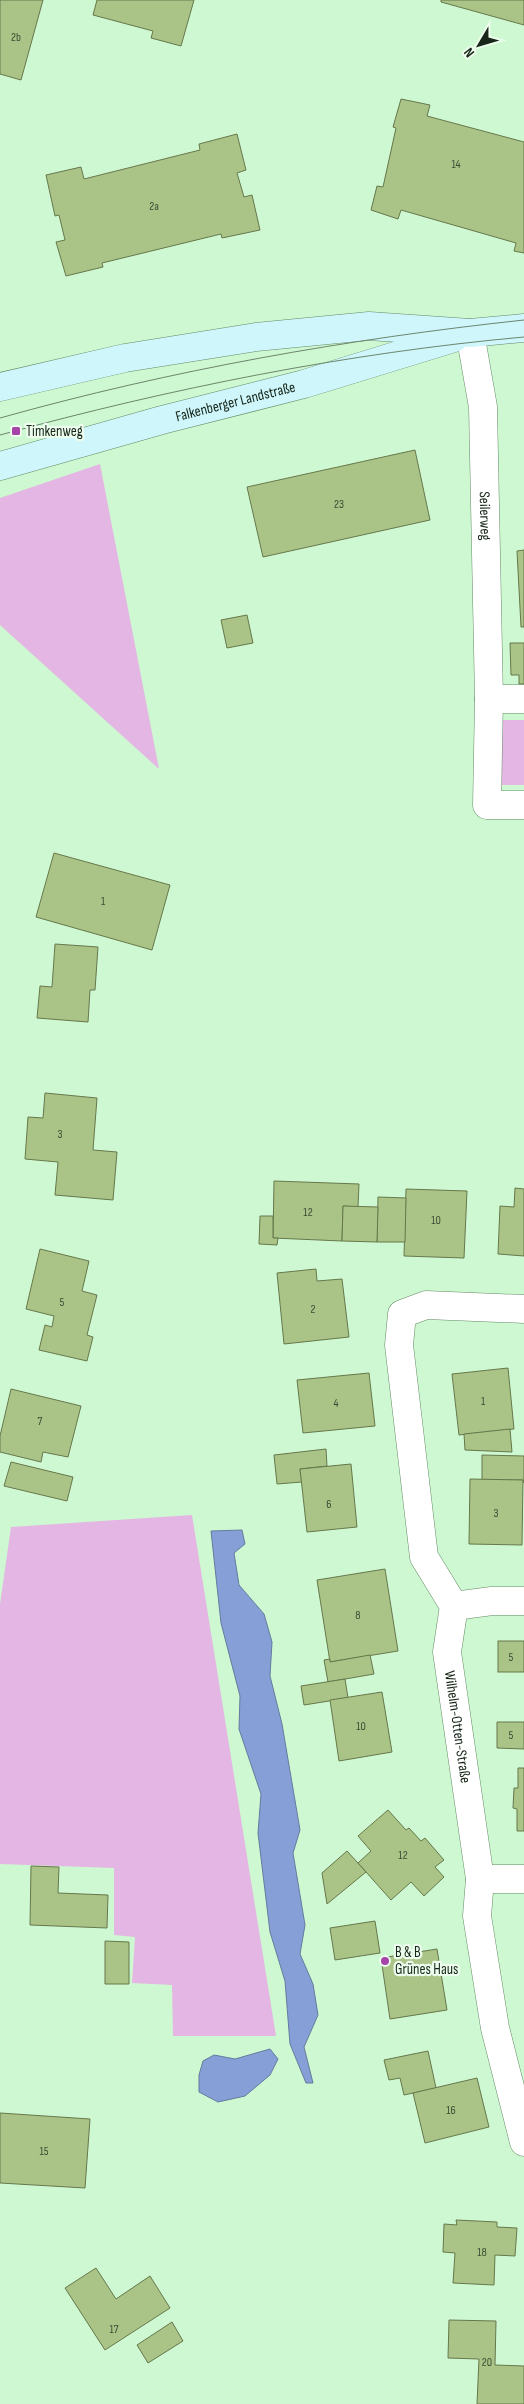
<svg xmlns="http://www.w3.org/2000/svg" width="524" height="2404" font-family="'Sofia Sans Condensed',sans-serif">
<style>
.green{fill:#e4b6e3}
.water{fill:#879fd7;stroke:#657b9e}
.building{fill:#aac386;stroke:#66784c}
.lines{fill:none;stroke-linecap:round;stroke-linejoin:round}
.street-casing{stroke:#658a67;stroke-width:29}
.secondary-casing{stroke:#658a67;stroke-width:29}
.street{stroke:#fff;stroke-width:28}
.secondary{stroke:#cef6fb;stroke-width:28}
.tram{stroke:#6b866d;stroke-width:1}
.poi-dot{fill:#a744aa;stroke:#edfdee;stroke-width:2}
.labels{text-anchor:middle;stroke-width:4.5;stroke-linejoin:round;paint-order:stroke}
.number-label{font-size:12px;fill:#3c4d34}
.street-label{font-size:15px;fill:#172618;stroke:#edfdee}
.poi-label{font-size:15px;fill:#172618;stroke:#edfdee;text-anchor:start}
</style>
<rect width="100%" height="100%" fill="#cef8d1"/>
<g class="green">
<path d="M100,464L159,769L0,625V498Z"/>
<path d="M499,720H524V785H500Z"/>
<path d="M192,1515L276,2036H173L172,1985L132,1983L135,1937L114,1935V1868L0,1864V1604L11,1527Z"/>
</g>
<g class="water">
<path d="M242,1530L245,1544L234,1553L239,1585L264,1614L272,1642L270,1676L282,1724L300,1830L293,1853L305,1925L300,1954L313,1984L318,2015L304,2047L313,2083H306L290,2044L285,1981L270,1932L258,1833L261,1794L239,1729L240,1696L221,1623L211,1531Z"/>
<path d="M270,2049L278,2059L270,2075L245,2096L218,2102L199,2092V2075L203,2061L214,2055L235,2059Z"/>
</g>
<g class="building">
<path d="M0,0H43L21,80L0,74Z"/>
<path d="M97,0H194L181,46L151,38L153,31L93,15Z"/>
<path d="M441,0H524V25L441,2Z"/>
<path d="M401,99L430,105L427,116L524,142V253L514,251L516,243L401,210L398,219L371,210L377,186L383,187L396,128L393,127Z"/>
<path d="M237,134L246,170L237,173L244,197L252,195L260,230L222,238L221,234L102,263L103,267L66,276L56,242L65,240L59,215L55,216L46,175L81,167L84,179L200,150L199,144Z"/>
<path d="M415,450L430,520L263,557L247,487Z"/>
<path d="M524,550V627H521L517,551Z"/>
<path d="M247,615L253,643L227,648L221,620Z"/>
<path d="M510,643H524V684H519V675H511Z"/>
<path d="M54,853L170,885L152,950L36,917Z"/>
<path d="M55,944L98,947L95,990H90L88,1022L37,1018L40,986L52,987Z"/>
<path d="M45,1093L97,1098L93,1150L117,1152L113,1200L55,1195L58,1162L25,1159L28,1117L43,1118Z"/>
<path d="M274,1181L359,1184L358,1207L343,1206L342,1241L273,1238Z"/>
<path d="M515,1188L524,1189V1256L498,1254L500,1206L514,1207Z"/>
<path d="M406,1189L467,1191L464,1258L404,1256Z"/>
<path d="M378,1197L406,1198L405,1242H377Z"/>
<path d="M343,1206L378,1207L377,1242L342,1241Z"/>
<path d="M260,1216H273V1238H278L277,1245L259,1244Z"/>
<path d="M40,1249L89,1261L82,1291L97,1295L87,1335L93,1337L87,1361L39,1350L45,1325L52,1327L54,1316L26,1309Z"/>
<path d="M316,1269L317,1281L342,1279L349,1337L284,1344L277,1273Z"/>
<path d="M508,1368L514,1429L459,1435L452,1374Z"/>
<path d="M369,1373L375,1426L303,1433L297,1380Z"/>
<path d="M11,1389L81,1406L68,1457L43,1452L41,1462L0,1452V1436Z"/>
<path d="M510,1429L512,1452L465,1450L464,1434Z"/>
<path d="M326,1449L327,1466L300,1469L302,1482L277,1484L274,1455Z"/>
<path d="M482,1455L524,1456V1483L523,1480H482Z"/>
<path d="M11,1462L73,1477L67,1501L4,1486Z"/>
<path d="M351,1464L357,1527L307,1532L300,1469Z"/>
<path d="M470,1479L523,1480L522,1545L469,1544Z"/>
<path d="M385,1569L398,1651L330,1662L317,1580Z"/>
<rect x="498" y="1641" width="26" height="31"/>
<path d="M370,1655L374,1674L328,1682L324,1660L330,1659V1662Z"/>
<path d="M345,1679L348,1698L304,1705L301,1686Z"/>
<path d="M382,1692L392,1752L339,1761L330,1700Z"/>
<path d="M497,1722H524V1749L497,1748Z"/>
<path d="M518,1768H524V1831H517V1809L513,1808L514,1788H518Z"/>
<path d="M388,1810L406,1830L409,1828L421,1841L425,1838L444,1860L435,1867L444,1877L424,1896L411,1882L391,1900L358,1863L371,1851L358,1836Z"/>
<path d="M347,1851L366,1872L327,1904L322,1873Z"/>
<path d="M31,1866L59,1867L58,1893L108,1895L107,1928L30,1925Z"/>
<path d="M375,1921L380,1953L335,1960L330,1928Z"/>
<path d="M105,1941L129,1942V1984H105Z"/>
<path d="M437,1949L447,2010L390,2019L381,1958Z"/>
<path d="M428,2051L436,2088L404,2095L400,2078L389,2080L384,2060Z"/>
<path d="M477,2078L489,2127L425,2143L413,2093Z"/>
<path d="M0,2113L90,2119L85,2188L0,2183Z"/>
<path d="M456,2220L497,2222V2227L517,2228L515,2256L495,2255L494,2285L453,2283L455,2253L443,2252L444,2224L457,2225Z"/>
<path d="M96,2268L116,2299L150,2276L170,2308L105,2350L65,2288Z"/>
<path d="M449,2320L496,2321L495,2365L524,2366V2404H477L479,2359L448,2358Z"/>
<path d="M172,2322L183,2341L148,2363L137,2345Z"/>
</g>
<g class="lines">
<g class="street-casing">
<g id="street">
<path id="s1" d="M470,333L483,407L489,699L487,805H524"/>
<path d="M489,699H524"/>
<path id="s2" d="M524,1309L426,1305L402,1314L399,1345L424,1557L454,1606L447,1652L480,1879L477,1916L495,2028L524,2142"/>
<path d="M454,1606L492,1601H524"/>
<path d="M480,1879H524"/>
</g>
</g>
<g class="secondary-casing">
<g id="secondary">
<path d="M0,387L125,358L256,337L369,326L470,333L524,328"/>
<path id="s3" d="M0,466L162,420L304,384L454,338"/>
</g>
</g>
<use href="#street" class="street"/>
<use href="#secondary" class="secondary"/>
<g class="tram">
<path d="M0,418C171,370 347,339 524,320"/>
<path d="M0,435C172,388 347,353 524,337"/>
</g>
</g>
<g class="poi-dot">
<rect x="11" y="426" width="10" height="10" rx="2.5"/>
<circle cx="385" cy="1961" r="5"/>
</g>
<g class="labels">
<g class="number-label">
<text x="16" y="41">2b</text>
<text x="456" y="168">14</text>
<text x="154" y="210">2a</text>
<text x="339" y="508">23</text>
<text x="103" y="905">1</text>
<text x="60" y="1138">3</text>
<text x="308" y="1216">12</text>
<text x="436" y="1224">10</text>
<text x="62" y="1306">5</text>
<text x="313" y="1313">2</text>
<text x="483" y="1405">1</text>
<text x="336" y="1407">4</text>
<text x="40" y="1425">7</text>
<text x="329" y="1508">6</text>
<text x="496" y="1517">3</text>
<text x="358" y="1619">8</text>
<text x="511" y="1661">5</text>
<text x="361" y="1730">10</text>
<text x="511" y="1739">5</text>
<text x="403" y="1859">12</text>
<text x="451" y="2114">16</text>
<text x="44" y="2155">15</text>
<text x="482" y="2256">18</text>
<text x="114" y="2333">17</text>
<text x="487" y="2366">20</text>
</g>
<g class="street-label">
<text dy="5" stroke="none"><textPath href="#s3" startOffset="244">Falkenberger Landstraße</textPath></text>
<text dy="5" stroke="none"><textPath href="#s1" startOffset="184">Seilerweg</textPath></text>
<text dy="5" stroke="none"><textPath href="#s2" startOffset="548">Wilhelm-Otten-Straße</textPath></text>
</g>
<g class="poi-label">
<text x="26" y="436">Timkenweg</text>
<text x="395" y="1957">B &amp; B<tspan x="395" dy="17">Grünes Haus</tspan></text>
</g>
</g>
<g transform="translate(479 45) rotate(232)" stroke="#edfdee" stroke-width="4" paint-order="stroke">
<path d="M0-4L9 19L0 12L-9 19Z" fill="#172618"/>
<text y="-8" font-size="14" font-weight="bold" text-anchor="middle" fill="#172618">N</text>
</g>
</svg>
